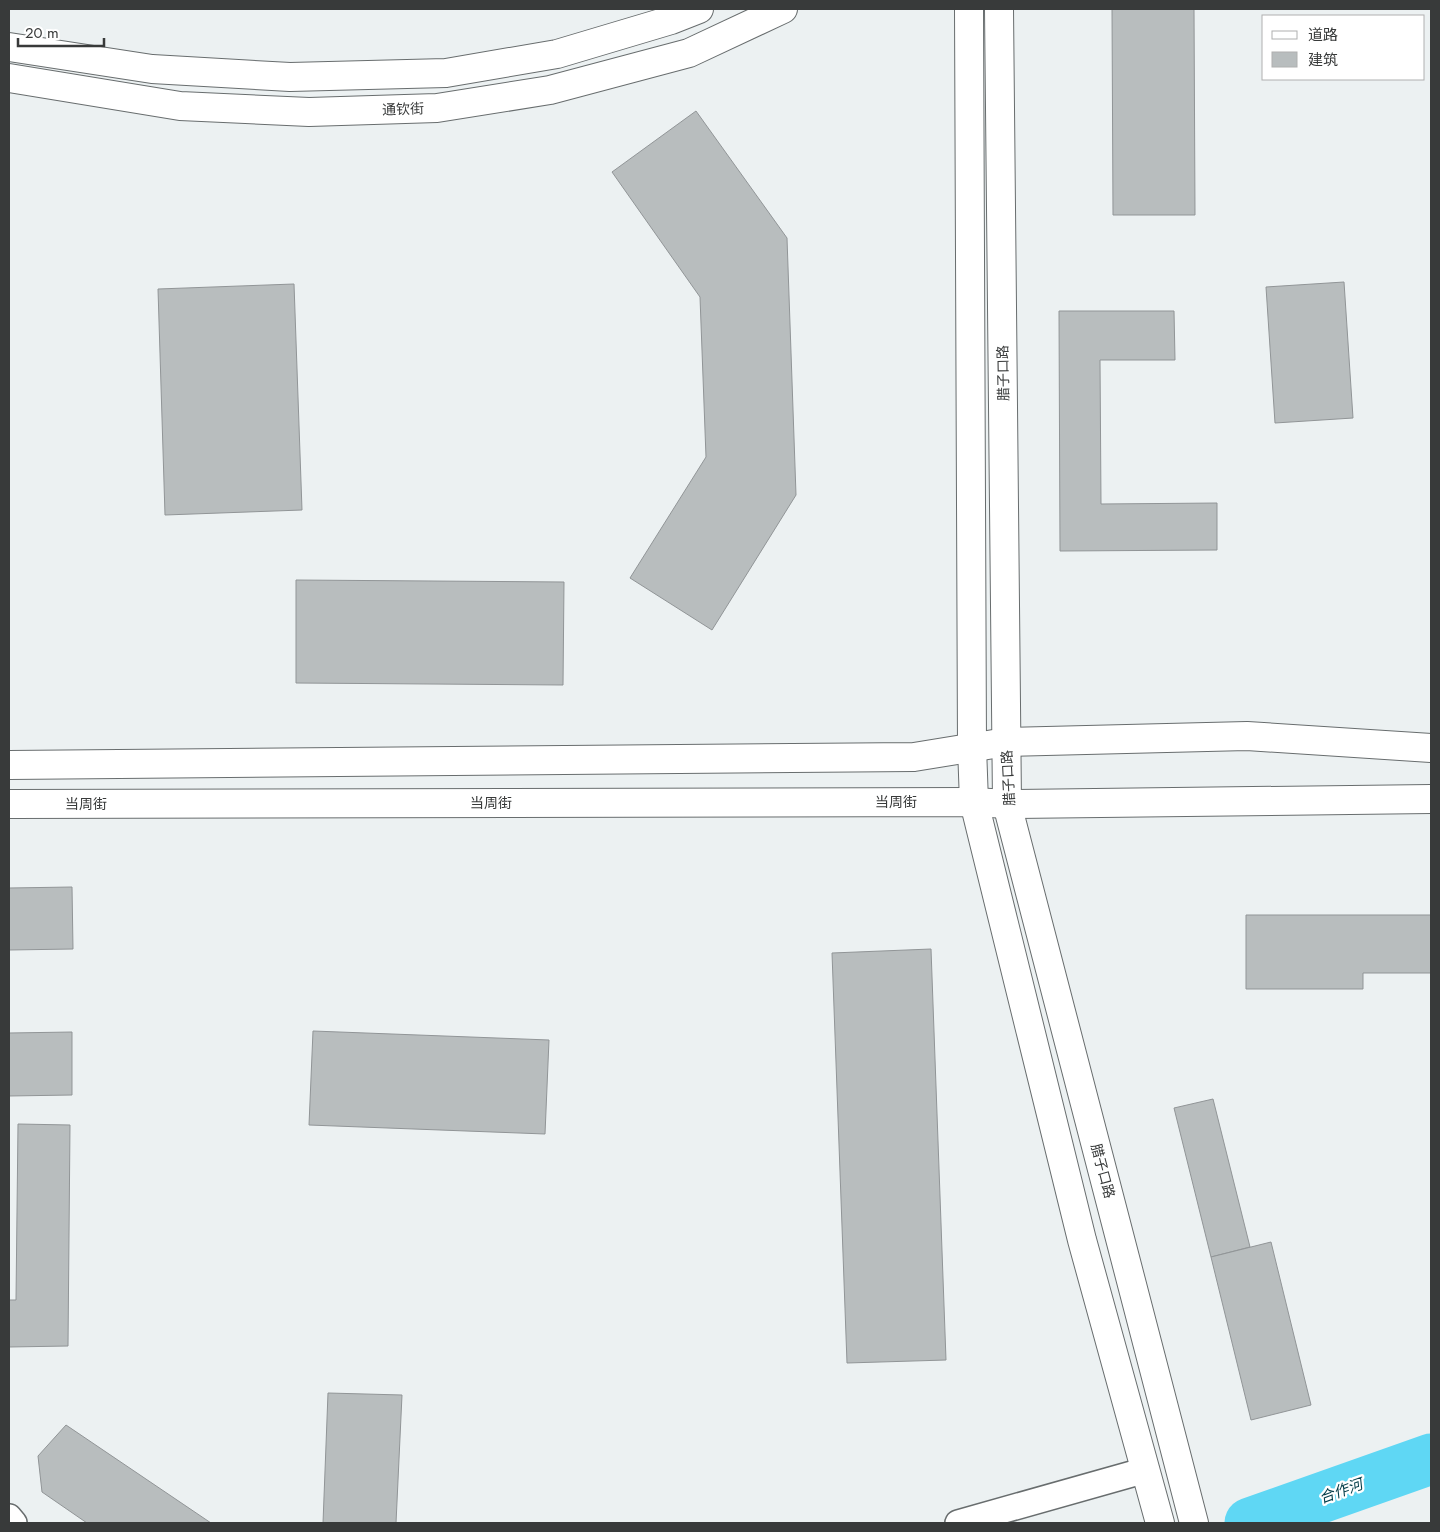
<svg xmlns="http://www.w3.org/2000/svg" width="1440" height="1532" font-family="Jost,'Noto Sans SC',sans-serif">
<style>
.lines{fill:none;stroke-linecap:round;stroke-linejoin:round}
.river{stroke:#5fd7f4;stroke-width:51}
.building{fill:#b8bdbe;stroke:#919597}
.street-casing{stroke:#686d6e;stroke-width:28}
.secondary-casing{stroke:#686d6e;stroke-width:30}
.street{stroke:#fff;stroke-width:25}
.secondary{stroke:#fff;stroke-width:28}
.labels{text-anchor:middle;stroke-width:4.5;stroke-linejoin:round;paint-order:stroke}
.street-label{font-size:14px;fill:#383a3a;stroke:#fff}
.water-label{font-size:15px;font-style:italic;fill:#033d49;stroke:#fff}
</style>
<rect width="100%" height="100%" fill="#ecf1f2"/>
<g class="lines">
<path class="river" d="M1250,1523L1431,1459"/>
</g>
<g class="building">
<path d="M1112,9H1194L1195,215H1113Z"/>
<path d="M696,111L787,238L796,495L712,630L630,578L706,457L700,297L612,172Z"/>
<path d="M1344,282L1353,418L1275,423L1266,287Z"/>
<path d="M294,284L302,510L165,515L158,289Z"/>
<path d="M1059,311H1174L1175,360H1100L1101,504L1217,503V550L1060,551Z"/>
<path d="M296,580L564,582L563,685L296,683Z"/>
<path d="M72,887L73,949L9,950V888Z"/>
<path d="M1246,915H1431V973H1363V989H1246Z"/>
<path d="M931,949L946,1360L847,1363L832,953Z"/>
<path d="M313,1031L549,1040L545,1134L309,1125Z"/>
<path d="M72,1032V1095L9,1096V1033Z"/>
<path d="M1213,1099L1250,1247L1211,1257L1174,1108Z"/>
<path d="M18,1124L70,1125L68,1346L9,1347V1300H16Z"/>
<path d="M1271,1242L1311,1405L1251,1420L1211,1257Z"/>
<path d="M328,1393L402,1395L396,1523H323Z"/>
<path d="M66,1425L211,1523H87L42,1492L38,1456Z"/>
</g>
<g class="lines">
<g class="street-casing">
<g id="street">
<path d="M9,1517L14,1523"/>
<path d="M958,1523L1146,1470"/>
</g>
</g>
<g class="secondary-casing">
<g id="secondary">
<path d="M969,9L972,747L974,802L1082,1240L1160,1523"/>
<path d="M999,9L1007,804L1194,1523"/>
<path d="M9,47L152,69L290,77L446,73L557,54L671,20L699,9"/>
<path d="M9,78L180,106L309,112L437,108L550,90L689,53L783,9"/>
<path d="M9,765L914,757L1006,742L1247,736L1431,748"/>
<path d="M9,804L974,802L1007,804L1431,799"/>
</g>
</g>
<use href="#street" class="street"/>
<use href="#secondary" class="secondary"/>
</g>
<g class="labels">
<g class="street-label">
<text transform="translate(403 109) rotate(-2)" y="5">通钦街</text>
<text transform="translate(1003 373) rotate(-91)" y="5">腊子口路</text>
<text transform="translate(1008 778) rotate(-93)" y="5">腊子口路</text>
<text x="896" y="807">当周街</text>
<text x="491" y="808">当周街</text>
<text x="86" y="809">当周街</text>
<text transform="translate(1103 1171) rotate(75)" y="5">腊子口路</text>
</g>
<g class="water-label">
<text transform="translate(1341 1491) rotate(-20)" y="5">合作河</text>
</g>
</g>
<rect width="1440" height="1532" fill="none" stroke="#383a3a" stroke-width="20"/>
<rect x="1262" y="15" width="162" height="65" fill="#ffffff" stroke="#afb0b0"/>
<rect x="1272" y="31" width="25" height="8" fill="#ffffff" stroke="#afb0b0"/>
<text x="1308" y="40" font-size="15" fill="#383a3a">道路</text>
<rect x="1272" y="52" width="25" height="15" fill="#b8bdbe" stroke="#afb0b0"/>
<text x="1308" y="65" font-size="15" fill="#383a3a">建筑</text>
<path d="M18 38v8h86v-8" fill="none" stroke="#383a3a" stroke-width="2.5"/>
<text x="25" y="38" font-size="15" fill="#383a3a" stroke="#ffffff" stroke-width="4" paint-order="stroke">20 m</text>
</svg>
